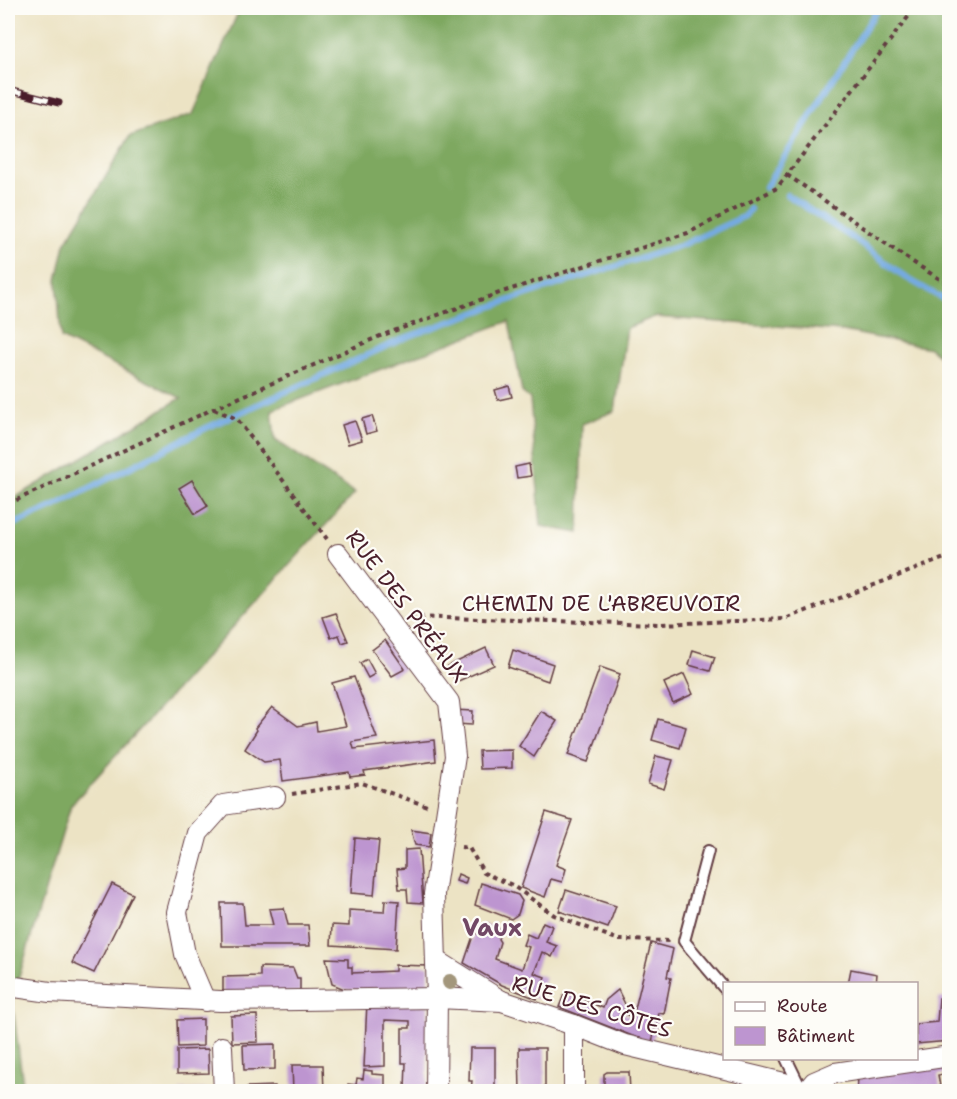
<svg xmlns="http://www.w3.org/2000/svg" width="957" height="1099" font-family="'Shantell Sans',sans-serif">
<style>
.forest{fill:#7ea860;stroke:#646446;stroke-width:1.5}
.lines{fill:none;stroke-linecap:round;stroke-linejoin:round}
.stream{stroke:#74aae2;stroke-width:6}
.building{fill:#bd95d0}
.lane-casing{stroke:#623c42;stroke-width:14}
.street-casing{stroke:#623c42;stroke-width:22}
.path{stroke:#623c42;stroke-width:4;stroke-dasharray:4.5 4.5;stroke-linecap:butt}
.lane{stroke:#fff;stroke-width:10}
.street{stroke:#fff;stroke-width:20}
.rail-casing{stroke:#4a1f2b;stroke-width:7}
.rail{stroke:#fdfcf7;stroke-width:4.5;stroke-dasharray:14;stroke-linecap:butt}
.tree{fill:#a3977c}
.labels{text-anchor:middle;stroke-width:4.5;stroke-linejoin:round;paint-order:stroke}
.street-label{font-size:22px;fill:#4a1f2b;stroke:#fdfcf7}
.neighbourhood-label{font-size:24px;font-weight:bold;fill:#724865;stroke:#fdfcf7}
</style>
<rect width="100%" height="100%" fill="#fdfcf7"/>
<filter id="ink" filterUnits="userSpaceOnUse"><feTurbulence type="fractalNoise" baseFrequency=".0167" numOctaves="2"/><feDisplacementMap in="SourceGraphic" scale="12" xChannelSelector="R" yChannelSelector="G"/><feConvolveMatrix kernelMatrix="1 2 1 2 8 2 1 2 1" color-interpolation-filters="sRGB"/></filter>
<filter id="wash" filterUnits="userSpaceOnUse"><feTurbulence type="fractalNoise" baseFrequency=".008" numOctaves="4" result="noise"/><feDisplacementMap in="SourceGraphic" scale="24" xChannelSelector="R" yChannelSelector="G"/><feGaussianBlur stdDeviation="1.35" result="paint"/><feColorMatrix in="noise" values="0 0 0 0 0 0 0 0 0 0 0 0 0 0 0 0 0 1.4 0 .05"/><feComposite in="paint" operator="in"/></filter>
<g filter="url(#wash)">
<rect width="100%" height="100%" fill="#ece3c4"/>
<path class="forest" d="M240,8H949V364L930,348L843,331L654,317L627,328L615,411L582,424L579,533L541,526L530,399L522,392L509,321L272,410L275,440L355,493L71,805L12,1000L24,1092L8,1091V502L181,398L61,338L57,280L65,244L130,136L193,114Z"/>
<g class="lines">
<g class="stream">
<path d="M765,188L878,8"/>
<path d="M787,195L857,241L905,277L950,303"/>
<path d="M8,527L57,505L206,428L407,337L516,298L682,245L745,216L750,209"/>
</g>
</g>
<g id="blocks">
<g class="building">
<path d="M509,386L512,397L498,400L495,390Z"/>
<path d="M372,416L377,431L366,434L362,419Z"/>
<path d="M355,421L362,440L348,444L342,425Z"/>
<path d="M529,464L531,476L517,478L515,467Z"/>
<path d="M192,480L208,506L195,514L179,488Z"/>
<path d="M336,613L348,641L342,643L339,635L331,638L323,617Z"/>
<path d="M385,640L405,669L392,676L372,650Z"/>
<path d="M486,648L494,665L456,682L448,666Z"/>
<path d="M513,650L553,664L548,681L508,667Z"/>
<path d="M693,650L715,657L710,671L689,665Z"/>
<path d="M367,659L375,674L368,678L360,663Z"/>
<path d="M600,667L620,674L588,762L568,755Z"/>
<path d="M684,674L693,694L673,703L664,683Z"/>
<path d="M354,677L377,738L352,742L354,749L434,740L436,761L364,771L365,775L350,777L349,772L283,781L280,760L264,762L245,749L257,730L255,728L272,707L298,726L316,722L317,731L346,726L332,683Z"/>
<path d="M453,710L473,711L472,725L456,724Z"/>
<path d="M541,711L557,721L534,757L519,746Z"/>
<path d="M658,719L686,727L680,748L652,740Z"/>
<path d="M512,750V768L480,769L479,751Z"/>
<path d="M656,756L673,760L664,789L648,784Z"/>
<path d="M546,812L572,820L556,865L566,869L564,876L562,882L551,879L545,897L521,888Z"/>
<path d="M411,830L431,833L429,847L415,845Z"/>
<path d="M355,838L379,840L374,895L351,893Z"/>
<path d="M419,849L423,903L408,902L407,889H399L397,869L405,868V850Z"/>
<path d="M458,874L467,878L465,884L456,881Z"/>
<path d="M481,883L518,895L522,901L518,914L511,919L475,905Z"/>
<path d="M112,884L133,894L94,973L72,963Z"/>
<path d="M566,890L616,906L608,928L559,911Z"/>
<path d="M385,900L399,901L396,949L331,945L332,925L349,926V910L384,912Z"/>
<path d="M221,903H243L245,925H273L269,909L284,908L288,925H308L310,946H222Z"/>
<path d="M543,922L552,926L546,942L557,946L552,957L542,952L534,973L545,977L537,999L502,985L464,963L474,933L479,934L483,924L501,930L498,939L500,942L495,959L522,969L529,947L523,945L527,934L536,938Z"/>
<path d="M651,943L673,949L667,977L671,978L664,1014L659,1013L652,1042L635,1037L559,1007L565,992L603,1008L606,1000L618,990L626,1006L624,1014L633,1017Z"/>
<path d="M326,958L348,959V967H352V973L395,971V965L429,966V989L347,990L332,984Z"/>
<path d="M260,967L293,968L297,978H300V992L223,994V977L260,976Z"/>
<path d="M851,969L877,974L876,984H848Z"/>
<path d="M946,977H950V1041L916,1044V1024L937,1022L939,998H946Z"/>
<path d="M367,1002L428,1005L427,1092H408L405,1089L406,1063H402V1028H410V1021L385,1020V1066L364,1067Z"/>
<path d="M257,1015L258,1042L232,1043L231,1016Z"/>
<path d="M203,1019V1046L178,1047L177,1020Z"/>
<path d="M275,1044V1069L244,1070L243,1045Z"/>
<path d="M470,1048H495V1092L471,1091L472,1081H469Z"/>
<path d="M519,1048H545V1090L520,1092Z"/>
<path d="M208,1049L209,1073L177,1074V1050Z"/>
<path d="M292,1065H323L324,1092H293Z"/>
<path d="M943,1066L944,1074L938,1075L941,1092H913V1089L894,1092H857L858,1078Z"/>
<path d="M364,1070L372,1071V1074L385,1075V1088H373V1092H348V1084L356,1085L357,1078L363,1079Z"/>
<path d="M607,1072H629L630,1092H608V1088H604V1074Z"/>
<path d="M275,1086L276,1092H247V1087Z"/>
<path d="M210,1089V1092H180V1090Z"/>
</g>
</g>
</g>
<g filter="url(#ink)">
<use href="#blocks" fill-opacity="0" stroke="#623c42" stroke-width="1.5"/>
<g class="lines">
<g class="lane-casing">
<g id="lane">
<path d="M708,851L684,941L724,988"/>
<path d="M786,1058L802,1091"/>
</g>
</g>
<g class="street-casing">
<g id="street">
<path d="M338,554L449,702L455,756L434,894L437,998L436,1092"/>
<path d="M436,960L500,1000"/>
<path d="M8,986L50,992L220,1001L437,998L502,1001L574,1025L625,1045L784,1083L800,1092"/>
<path d="M205,1001L185,954L177,912L198,833L223,805L275,797"/>
<path d="M222,1047L224,1092"/>
<path d="M574,1092V1025"/>
<path d="M806,1092L814,1082L835,1073L950,1056"/>
</g>
</g>
<g class="path">
<path d="M939,8L950,15"/>
<path d="M787,175C842,211 893,252 950,285"/>
<path d="M214,409L237,419L327,539"/>
<path d="M8,504L213,409L380,336L502,292L688,233L777,188L915,8"/>
<path d="M410,617L661,624L785,619L950,556"/>
<path d="M292,794L362,783L430,807"/>
<path d="M461,847L469,848L484,873L512,885L554,915L619,940L671,941"/>
</g>
<use href="#lane" class="lane"/>
<use href="#street" class="street"/>
<g class="rail-casing">
<path id="rail" d="M8,90L59,103"/>
</g>
<use href="#rail" class="rail"/>
</g>
<circle class="tree" cx="450" cy="982" r="8"/>
</g>
<g class="labels">
<g class="street-label">
<text x="601" y="611">CHEMIN DE L'ABREUVOIR</text>
<text transform="translate(407 606) rotate(53)" y="8">RUE DES PRÉAUX</text>
<text transform="translate(592 1006) rotate(17)" y="8">RUE DES CÔTES</text>
</g>
<g class="neighbourhood-label">
<text x="492" y="936">Vaux</text>
</g>
</g>
<rect width="957" height="1099" fill="none" stroke="#fdfcf7" stroke-width="30"/>
<rect x="723" y="982" width="195" height="78" fill="#fdfcf7" stroke="#b5a4a5" stroke-width="1.5"/>
<rect x="735" y="1002" width="30" height="9" fill="#ffffff" stroke="#b5a4a5" stroke-width="1.5"/>
<text x="777" y="1012" font-size="18" fill="#4a1f2b">Route</text>
<rect x="735" y="1027" width="30" height="18" fill="#bd95d0" stroke="#b5a4a5" stroke-width="1.5"/>
<text x="777" y="1042" font-size="18" fill="#4a1f2b">Bâtiment</text>
</svg>
